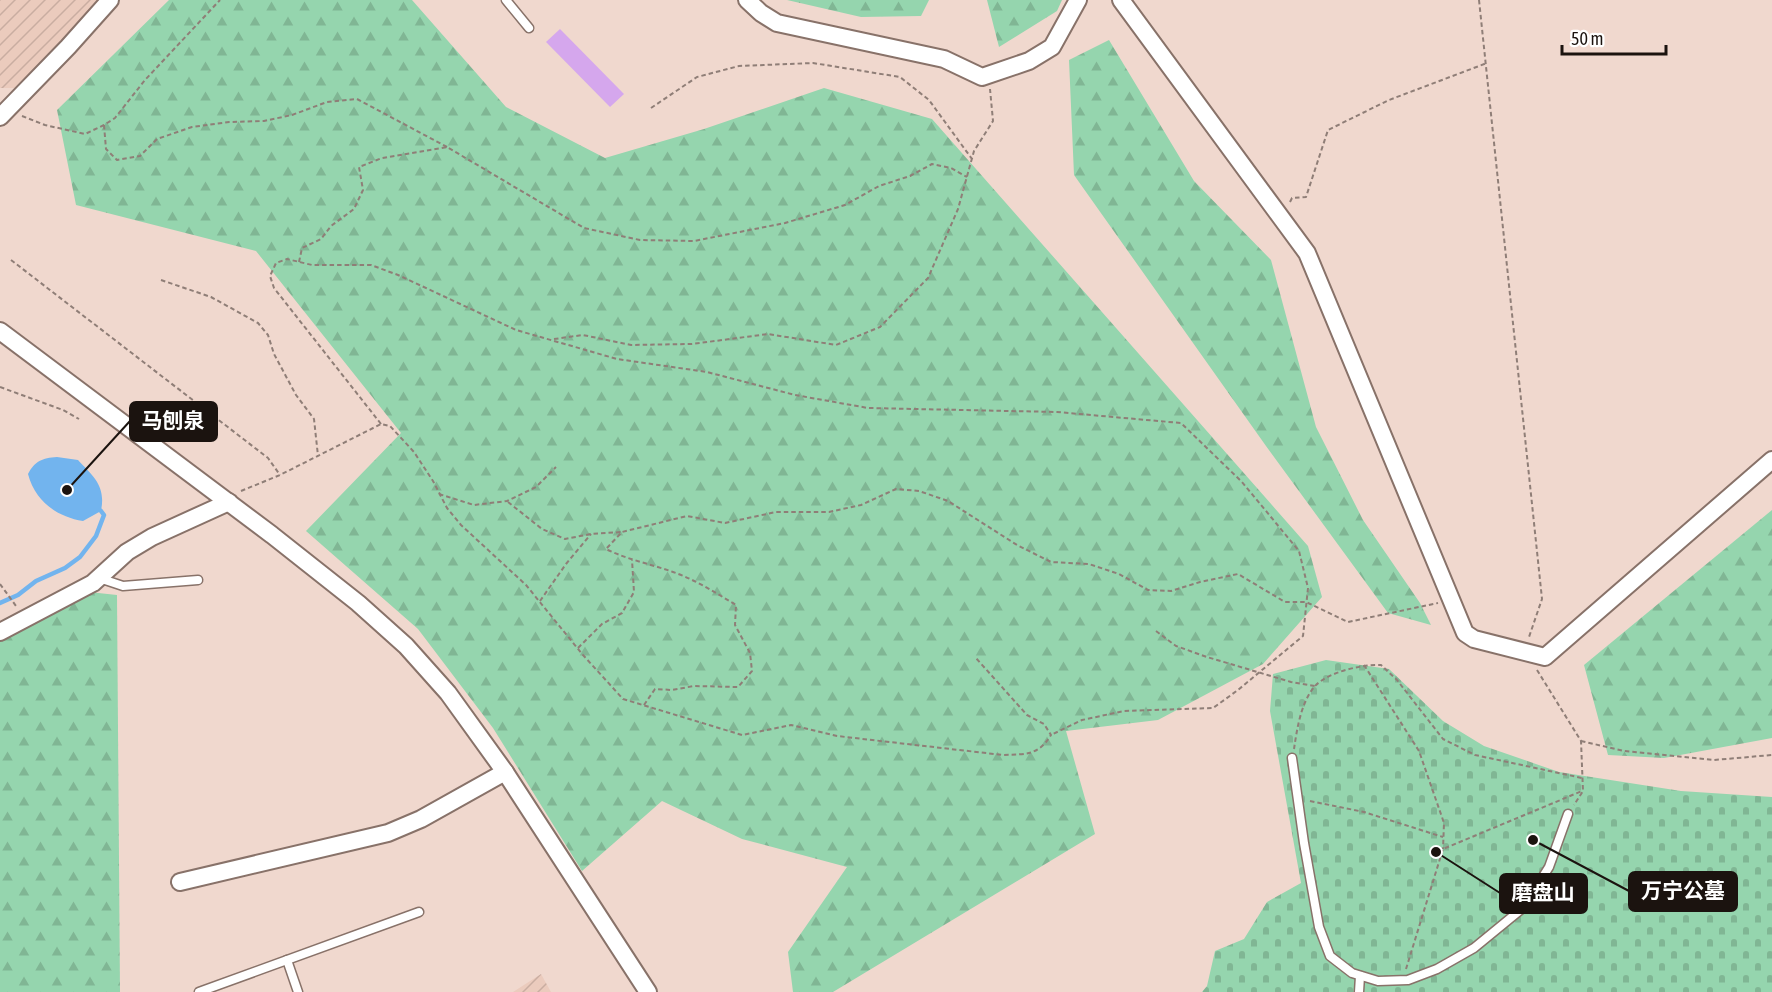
<svg xmlns="http://www.w3.org/2000/svg" width="1772" height="992" font-family="'Asap Condensed','Noto Sans SC',sans-serif">
<style>
.industrial{fill:url(#industrial-furrows)}
.forest{fill:url(#forest-firs)}
.cemetery{fill:url(#cemetery-stones)}
.water{fill:#72b4ee}
.lines{fill:none;stroke-linecap:round;stroke-linejoin:round}
.stream{stroke:#72b4ee;stroke-width:4.5}
.building{fill:#d5a7ed}
.service-casing{stroke:#887269;stroke-width:11}
.minor-casing{stroke:#887269;stroke-width:20}
.path{stroke:#8f7e77;stroke-width:2;stroke-dasharray:4.5 3;stroke-linecap:butt}
.service{stroke:#fff;stroke-width:8}
.minor{stroke:#fff;stroke-width:16}
.leader{fill:none;stroke:#1b130f;stroke-width:2}
.callout-dot{fill:#1b130f;stroke:#fff;stroke-width:2}
.callout{fill:#1b130f;stroke:#1b130f;stroke-width:2}
.callout-label{font-size:21px;text-anchor:middle;font-weight:bold;fill:#fff}
</style>
<defs>
<pattern id="industrial-furrows" width="10" height="10" patternUnits="userSpaceOnUse" patternTransform="scale(1.5)"><rect width="10" height="10" fill="#ebcbbd"/><path d="M-1 1l2-2M0 10L10 0M9 11l2-2" fill="none" stroke="#c9ada1"/></pattern>
<pattern id="forest-firs" width="22" height="20" patternUnits="userSpaceOnUse" patternTransform="scale(1.5)"><rect width="22" height="20" fill="#95d5ae"/><path d="M5 1l3.5 6h-7zM16 11l3.5 6h-7z" fill="#80b694"/></pattern>
<pattern id="cemetery-stones" width="16" height="16" patternUnits="userSpaceOnUse" patternTransform="scale(1.5)"><rect width="16" height="16" fill="#95d5ae"/><path d="M2 7V4a2 2 0 0 1 4 0v3zM10 15v-3a2 2 0 0 1 4 0v3z" fill="#80b694"/></pattern>
</defs>
<rect width="100%" height="100%" fill="#f0d8ce"/>
<g class="industrial">
<path d="M0,0H119L18,88H0Z"/>
<path d="M541,974L551,992H513Z"/>
</g>
<g class="forest">
<path d="M169,0H412L506,107L605,158L704,129L824,88L932,119L1308,546L1322,597L1263,664L1158,720L1066,731L1095,834L833,992H793L788,952L847,867L742,839L662,801L582,871L493,728L418,629L306,531L401,433L256,251L76,205L57,110Z"/>
<path d="M787,0H929L921,16L861,17Z"/>
<path d="M987,0H1062L1057,11L999,47Z"/>
<path d="M1109,40L1194,181L1271,260L1316,427L1363,520L1420,603L1431,625L1388,613L1266,446L1074,175L1069,60Z"/>
<path d="M1772,510V738L1664,758L1608,755L1584,665Z"/>
<path d="M89,592L117,595L120,992H0V640Z"/>
</g>
<path class="cemetery" d="M1326,660L1389,669L1443,721L1484,746L1559,772L1681,791L1772,797V992H1202L1207,986L1215,951L1244,939L1267,902L1301,883L1270,711L1273,674Z"/>
<path class="water" d="M57,457L78,460C94,477 106,486 101,511L83,521C57,517 35,501 28,474C35,461 42,458 57,457Z"/>
<g class="lines">
<path class="stream" d="M0,603L18,595L36,581L65,568L80,557L96,536L104,515L101,511"/>
</g>
<path class="building" d="M560,29L624,94L610,107L546,42Z"/>
<g class="lines">
<g class="service-casing">
<g id="service">
<path d="M506,0L529,28"/>
<path d="M99,578L123,586L198,580"/>
<path d="M1292,758L1304,843L1319,927L1330,956L1352,973L1378,981L1408,980L1437,969L1474,948L1524,907L1549,867L1568,814"/>
<path d="M287,960L298,992"/>
<path d="M199,992L419,912"/>
<path d="M1359,992L1360,976"/>
</g>
</g>
<g class="minor-casing">
<g id="minor">
<path d="M747,0L761,13L777,23L944,59L982,77L1029,61L1052,47L1078,0"/>
<path d="M1121,0L1307,253L1465,633L1474,639L1545,657L1772,460"/>
<path d="M0,117L68,47L110,0"/>
<path d="M0,331L272,535L358,603L406,646L448,693L505,772L648,992"/>
<path d="M0,632L93,583L127,552L152,537L229,502"/>
<path d="M180,882L388,833L421,819L505,772"/>
</g>
</g>
<g class="path">
<path d="M1479,0L1542,599L1529,637"/>
<path d="M651,108L697,77L739,66L813,63L900,77L929,100L972,159"/>
<path d="M22,116L45,125L85,134L104,125L115,118L145,80L220,0"/>
<path d="M104,125L106,149L117,160L140,156L157,139L192,127L229,122L264,121L292,115L327,102L357,99L447,147"/>
<path d="M1290,202L1292,198L1306,197L1328,130L1389,100L1487,63"/>
<path d="M11,260L268,458L280,475"/>
<path d="M299,262L302,248L321,239L331,226L354,209L363,190L359,167L382,158L447,147L584,228L640,240L694,241L785,223L845,205L879,186L910,176L932,164L951,168L967,177"/>
<path d="M161,280L211,297L258,323L268,335L274,354L296,395L314,419L318,456"/>
<path d="M554,339L583,335L631,345L692,344L768,334L836,345L880,327L928,278L958,209L974,151L993,121L990,89"/>
<path d="M0,387L63,410L79,419"/>
<path d="M381,424L274,288L270,276L276,263L287,259L312,265H371L398,275L516,330L617,359L707,372L795,395L868,408L1057,412L1181,423L1242,482L1299,551L1308,588L1303,636L1238,690L1213,708L1124,711L1082,720L1051,735"/>
<path d="M241,491L280,475L381,424L390,426L414,452L433,481L447,508L461,525L526,585L583,655L623,699L742,735L791,725L837,736L1003,755C1026,754 1038,756 1051,735L1044,724L1027,715L975,657"/>
<path d="M439,494L474,505L507,501L536,487L556,467"/>
<path d="M508,502L542,529L565,539L591,534L622,532"/>
<path d="M0,584L16,606"/>
<path d="M540,601L566,564L591,534"/>
<path d="M1156,631L1176,646L1207,657L1291,682L1315,686"/>
<path d="M578,648L602,624L622,613L634,592L632,560"/>
<path d="M1364,665L1419,751L1444,823L1443,849"/>
<path d="M1537,670L1581,741L1583,791L1574,805"/>
<path d="M644,705L655,689L672,690L694,686L738,687L752,671L750,653L735,625L736,605C716,593 696,580 673,572C651,564 628,560 606,549L622,532L687,516L725,523L776,512H829L861,505L896,489L919,491L948,501L1017,545L1051,562L1089,564L1119,574L1148,590L1171,591L1200,582L1238,574L1285,602H1306L1348,622L1438,603"/>
<path d="M1581,741L1624,751L1714,760L1772,755"/>
<path d="M1294,749C1297,729 1301,702 1315,686C1328,672 1363,664 1381,665L1397,680L1443,739L1475,755L1582,778"/>
<path d="M1310,801L1364,812L1443,837"/>
<path d="M1406,969L1443,849L1582,791"/>
</g>
<use href="#service" class="service"/>
<use href="#minor" class="minor"/>
</g>
<path class="leader" d="M67 490L130 421M1533 840L1629 891M1436 852L1500 893"/>
<g class="callout-dot">
<circle cx="67" cy="490" r="6"/>
<circle cx="1533" cy="840" r="6"/>
<circle cx="1436" cy="852" r="6"/>
</g>
<g class="callout">
<rect x="130" y="402" width="87" height="39" rx="6"/>
<rect x="1629" y="872" width="108" height="39" rx="6"/>
<rect x="1500" y="874" width="87" height="39" rx="6"/>
</g>
<g class="callout-label">
<text x="173" y="428">马刨泉</text>
<text x="1683" y="898">万宁公墓</text>
<text x="1543" y="900">磨盘山</text>
</g>
<path d="M1562 45v9h104v-9" fill="none" stroke="#1b130f" stroke-width="3"/>
<text x="1571" y="45" font-size="18" fill="#1b130f" stroke="#ffffff" stroke-width="4.5" paint-order="stroke">50 m</text>
</svg>
